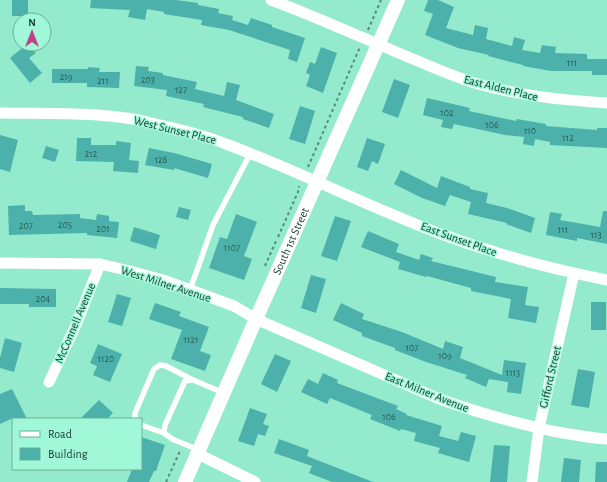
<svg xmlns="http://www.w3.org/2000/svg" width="607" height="482" font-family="'Alegreya Sans',sans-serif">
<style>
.building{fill:#4cb1ab}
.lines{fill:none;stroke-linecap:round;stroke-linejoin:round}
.path{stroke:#538e7a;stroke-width:2;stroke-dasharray:3 3;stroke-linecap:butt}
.service{stroke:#fff;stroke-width:5.5}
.minor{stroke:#fff;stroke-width:11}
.tertiary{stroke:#fff;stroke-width:14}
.labels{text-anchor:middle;stroke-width:3;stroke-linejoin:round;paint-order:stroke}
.number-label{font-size:10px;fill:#295d52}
.street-label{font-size:12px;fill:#1d4135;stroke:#a1f8d9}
</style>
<rect width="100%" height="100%" fill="#94eacc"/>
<g class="building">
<rect x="12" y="0" width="16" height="16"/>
<path d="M91,0H176L198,3V5L219,9L218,13L233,16L232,20L248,25L251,18L272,25V27L305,38L297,62L288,59L290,50L229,30L201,25L202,20L164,14V12L147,9L145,20L128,17L130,10L90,8Z"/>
<path d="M428,0H438L454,7L446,28L473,35L475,25L488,28L486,39L512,46L514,37L525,40L522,50L540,53L542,45L556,47L555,53L587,54V59H607V75H592V71H551L523,66V65L488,56L489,55L458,48L425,35L433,14L424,11Z"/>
<path d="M27,44H29L36,53L29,58L42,73L30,83L10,58Z"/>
<path d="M321,47L337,53L323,93L306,86L310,75L306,73L310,62L315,64Z"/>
<path d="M136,66L149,67L148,71L163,73V75L197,82L195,89L224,96L227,82L240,85L236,100L274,114L269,128L243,119V117L203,107L204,104L166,96L167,90L134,86Z"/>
<path d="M88,67L100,68L99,72H120L119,88L87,87V83H52V69H88Z"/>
<path d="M394,79L410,85L398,118L382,112Z"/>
<path d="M427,98L470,108L469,111L516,121L517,119L546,124V126L597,130V128H607V148L550,145V142L535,139L534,146L523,144L524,137L505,135L454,124L452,129L441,127L443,120L423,115Z"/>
<path d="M300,106L315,111L305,144L289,139Z"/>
<path d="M0,135L18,140L10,172L0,169Z"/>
<path d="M77,138H91V145H116V141L131,143L129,160L139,161L138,173L113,171L114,162L76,161Z"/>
<path d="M367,138L385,144L378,164L372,161L368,171L357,167Z"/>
<path d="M46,146L59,150L55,162L42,158Z"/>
<path d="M149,148L174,153L212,164L208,178L174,168V170L145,165Z"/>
<path d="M401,170L437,188L441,176L470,187V189L488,193L486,203L507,208L535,218L531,233L506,224L507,223L468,214L471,202L450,195L445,206L422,198L394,184Z"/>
<path d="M25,205V211H32L33,215L80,214V218L96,220L97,214L109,216V221L119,222L117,238L87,235V233L9,235L8,206Z"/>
<path d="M179,207L191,210L188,220L176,217Z"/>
<path d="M603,211H607V244L577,238V241L546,235L550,212L562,214L560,220L600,227Z"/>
<path d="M236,214L257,222L244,256L252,259L244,280L209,268L220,237L227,239Z"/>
<path d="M335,216L351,221L337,261L321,256Z"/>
<path d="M134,227L160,235L156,249L130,241Z"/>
<path d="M368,231L399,244L396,252L419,260L421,254L433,258L431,261L496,277L495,282L528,287L525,305L539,307L536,323L508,318L511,299L471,291V288L427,276L426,277L398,269L400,262L361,247Z"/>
<path d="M311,275L326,279L316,313L301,308Z"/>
<path d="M0,288L56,289V307H29V304H0Z"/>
<path d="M117,294L131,298L122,326L108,322Z"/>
<rect x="591" y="302" width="15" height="28"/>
<path d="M155,303L181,312L179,316L209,327L200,351L211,355L205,371L171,359L182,330L149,319Z"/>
<path d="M341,303L364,314L362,319L402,332L443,349L445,341L463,347L460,358L502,375L504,360L526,363L521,394L507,392L508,382L489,379L486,387L465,378L467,375L426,362L395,350V348L362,336V333L333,320Z"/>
<path d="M5,338L22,343L14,372L0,368V358Z"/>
<path d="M98,344L122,354L110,382L93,375L97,366L90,363Z"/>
<path d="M275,354L291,361L277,392L261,384Z"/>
<path d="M578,369L595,372L589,408L571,405Z"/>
<path d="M323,373L338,380L337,383L398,406L396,409L407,414L406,415L442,426L439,436L458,441L461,432L476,436L469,462L438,453L440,448L414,441L416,433L401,429L400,431L370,419L372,415L330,398L327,404L301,392L308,379L318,384Z"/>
<path d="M12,389L27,419H11L0,424V394Z"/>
<path d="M99,400L113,413L107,419H80Z"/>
<path d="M250,408L267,414L263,424L269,426L265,436L258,434L254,446L238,441Z"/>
<path d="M141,437L165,445L156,471H154L149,482H127L132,469H141Z"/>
<path d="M279,439L309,450L307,456L373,482H332L309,473L312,466L274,453Z"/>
<path d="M494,445L510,446L507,482H490Z"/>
<path d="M564,458L581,460L579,482H561Z"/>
<path d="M596,462H607V482H595Z"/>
</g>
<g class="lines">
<g class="path">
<path d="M368,30L381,0"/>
<path d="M308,167L360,47"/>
<path d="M278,237L298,192L299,186"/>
<path d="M265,266L276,241"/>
<path d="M166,482L180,451"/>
</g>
<g class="service">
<path d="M190,290L213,225L250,154"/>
<path d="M135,419V413L154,369L160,365L166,366L193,380"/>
<path d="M141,425L164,433"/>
<path d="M199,450L172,439L164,433L165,425L185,381L193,380L224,393"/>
</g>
<g class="minor">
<path d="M271,0C323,19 373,43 425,64C442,71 460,79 478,84C521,96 563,100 607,103"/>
<path d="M0,113C50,114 107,111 156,124C179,129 204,135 226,144C299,171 368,207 441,234C495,254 551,269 607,280"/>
<path d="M0,263L100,264L130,271L163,280L234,306L256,319L437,398C475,412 512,422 552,431C570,434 588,438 607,439"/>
<path d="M49,382L76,325L100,264"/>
<path d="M198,454L255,482"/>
<path d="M532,482L539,428L574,273"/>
</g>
<path class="tertiary" id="s1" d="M185,482L256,319L398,0"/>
</g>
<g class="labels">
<g class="number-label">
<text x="572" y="66">111</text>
<text x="66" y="80">219</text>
<text x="148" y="83">203</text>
<text x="103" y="84">211</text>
<text x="181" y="93">127</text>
<text x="447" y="116">102</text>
<text x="492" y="128">106</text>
<text x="530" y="134">110</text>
<text x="568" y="141">112</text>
<text x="91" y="157">212</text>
<text x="161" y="163">128</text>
<text x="65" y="228">205</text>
<text x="26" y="229">207</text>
<text x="103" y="232">201</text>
<text x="563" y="233">111</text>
<text x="596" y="238">113</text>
<text x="232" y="251">1107</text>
<text x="43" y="302">204</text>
<text x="191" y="343">1121</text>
<text x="412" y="351">107</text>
<text x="445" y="359">109</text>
<text x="106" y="362">1120</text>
<text x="513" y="376">1113</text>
<text x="389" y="420">106</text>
</g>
<g class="street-label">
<text transform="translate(501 88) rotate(14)" y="4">East Alden Place</text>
<text transform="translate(175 130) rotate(14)" y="4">West Sunset Place</text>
<text transform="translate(459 239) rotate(20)" y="4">East Sunset Place</text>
<text dy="4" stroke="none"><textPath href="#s1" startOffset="263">South 1st Street</textPath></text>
<text transform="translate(166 284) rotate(18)" y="4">West Milner Avenue</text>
<text transform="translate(75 323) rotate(-67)" y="4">McConnell Avenue</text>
<text transform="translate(550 377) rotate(-77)" y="4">Gifford Street</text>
<text transform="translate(427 392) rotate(22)" y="4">East Milner Avenue</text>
</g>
</g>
<rect x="12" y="418" width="130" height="52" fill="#a1f8d9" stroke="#6caf97"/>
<rect x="20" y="431" width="20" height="6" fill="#ffffff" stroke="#6caf97"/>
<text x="48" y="438" font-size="12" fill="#1d4135">Road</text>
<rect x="20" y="448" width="20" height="12" fill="#4cb1ab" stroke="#6caf97"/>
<text x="48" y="458" font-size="12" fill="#1d4135">Building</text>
<g transform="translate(32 32)"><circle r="19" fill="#a1f8d9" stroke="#6caf97"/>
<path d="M0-3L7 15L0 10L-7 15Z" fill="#c24088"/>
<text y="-6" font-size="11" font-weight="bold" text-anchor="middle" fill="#1d4135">N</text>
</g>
</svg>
